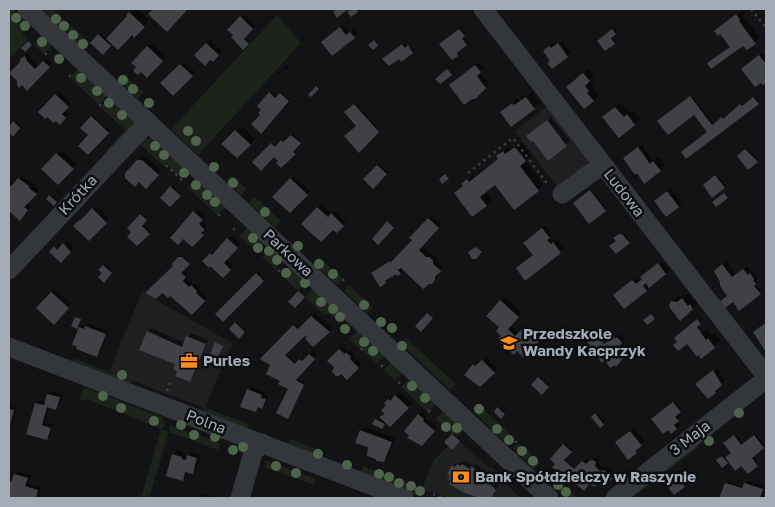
<svg xmlns="http://www.w3.org/2000/svg" width="775" height="507" font-family="'Golos Text',sans-serif">
<style>
.built{fill:#1f1f22}
.green{fill:#1b231a}
.shadow{fill:#0007}
.building{fill:#3f4145}
.lines{fill:none;stroke-linecap:round;stroke-linejoin:round}
.path{stroke:#393d41;stroke-width:2.5;stroke-dasharray:2.5 4;stroke-linecap:butt}
.minor{stroke:#33363a;stroke-width:19}
.tree{fill:#4d634b}
.labels{text-anchor:middle;stroke-width:5;stroke-linejoin:round;paint-order:stroke}
.street-label{font-size:15px;fill:#a3acb7;stroke:#0e0e10}
.poi-label{font-size:15px;font-weight:bold;fill:#a3acb7;stroke:#0e0e10;text-anchor:start}
</style>
<rect width="100%" height="100%" fill="#131315"/>
<g class="built">
<path d="M548,105L591,162L558,188L515,131Z"/>
<path d="M142,292L232,343L205,408L109,372Z"/>
<path d="M456,438L521,498H448L423,489L434,460Z"/>
</g>
<g class="green">
<path d="M9,9H12L16,12L19,9L30,23L22,34L28,39L9,60Z"/>
<path d="M42,9H53L90,43L84,49Z"/>
<path d="M277,15L301,43L198,155L171,129Z"/>
<path d="M41,34L54,43L44,54L33,44Z"/>
<path d="M78,69L109,94L99,105L70,78Z"/>
<path d="M123,74L143,92L138,99L117,79Z"/>
<path d="M111,96L135,122L110,154L106,151L125,130L100,107Z"/>
<path d="M146,138L151,139L159,147L163,144L188,171L184,175L179,177L167,165L165,167L139,143Z"/>
<path d="M232,175L246,189L241,195L226,181Z"/>
<path d="M196,178L226,206L217,215L187,187Z"/>
<path d="M255,197L281,221L275,227L249,203Z"/>
<path d="M248,227L265,243L257,252L239,236Z"/>
<path d="M271,248L283,260L275,269L262,257Z"/>
<path d="M319,257L343,279L337,285L314,263Z"/>
<path d="M289,265L307,282L298,291L281,275Z"/>
<path d="M349,285L373,307L367,313L344,291Z"/>
<path d="M314,288L343,316L339,321L329,313L325,316L305,297Z"/>
<path d="M358,330L370,338L360,349L349,339Z"/>
<path d="M405,337L456,384L450,390L402,345Z"/>
<path d="M372,339L385,355L377,364L362,350Z"/>
<path d="M73,358L134,381L129,384L73,365Z"/>
<path d="M392,361L403,372L395,381L384,370Z"/>
<path d="M409,378L436,403L428,412L401,387Z"/>
<path d="M85,388L162,417L165,423L162,429L169,432L170,425L220,443L218,450L169,432L149,498H141L161,429L87,399L79,401L82,391Z"/>
<path d="M480,406L514,438L507,444L476,414Z"/>
<path d="M203,407L249,424L246,430L205,415Z"/>
<path d="M444,410L466,427L456,438L435,419Z"/>
<path d="M290,439L323,451L320,458L287,446Z"/>
<path d="M696,443L699,447L632,498H621Z"/>
<path d="M517,444L518,445L520,444L540,463L533,469L513,448Z"/>
<path d="M448,446L452,450L445,453L441,458L443,461L439,467L434,469L426,487L430,489L429,491L423,489L419,497L360,474L363,466L422,489L434,460Z"/>
<path d="M265,460L316,479L314,485L266,468Z"/>
<path d="M491,467L505,479V482L503,484H497L487,476V470Z"/>
<path d="M559,480L577,498H567L554,486Z"/>
<path d="M444,488L461,495L462,493L476,498H448L441,495Z"/>
</g>
<g class="shadow">
<path d="M133,9H136L149,20L134,36L132,34L112,43L103,53L92,43L100,33L107,40Z"/>
<path d="M742,10L745,14L743,15L760,38L755,43L743,44L710,62L731,46L721,33L716,31Z"/>
<path d="M244,14L256,25L244,37L249,42L243,48L229,30Z"/>
<path d="M344,25L350,33L354,29L358,33L333,54L326,39Z"/>
<path d="M461,28L465,34L463,36L468,43L457,51L459,53L452,58L441,44Z"/>
<path d="M614,28L617,32L612,36L616,41L606,49L599,41Z"/>
<path d="M210,40L222,51L213,60L196,55Z"/>
<path d="M562,41L571,52L552,67L548,48L553,43L555,46Z"/>
<path d="M151,43L165,56L147,76L133,63Z"/>
<path d="M404,43L407,47L410,45L414,51L402,61L399,57L384,59Z"/>
<path d="M763,53L766,57V80L763,83L746,66Z"/>
<path d="M26,54L30,55V58L39,67L47,58L52,63L27,89L22,83L21,62Z"/>
<path d="M184,62L195,72L173,94L162,83Z"/>
<path d="M479,62L484,68L480,72L489,83L474,98L454,81Z"/>
<path d="M287,64L290,66L286,71L283,68Z"/>
<path d="M589,69L594,75L590,80L594,85L592,87L599,95L593,100L573,81Z"/>
<path d="M281,70L283,71L279,75L277,74Z"/>
<path d="M59,91L71,103L65,110L69,114L60,123L56,119L40,112Z"/>
<path d="M272,92L277,97L282,93L289,99L261,132L263,110L259,106Z"/>
<path d="M532,92L540,103L512,125L507,107L518,98L520,101Z"/>
<path d="M692,96L714,124L724,117L725,119L742,104L744,106L755,97L759,101L686,157L708,132L694,113L659,121Z"/>
<path d="M621,102L630,113L633,110L640,119L619,136L609,112Z"/>
<path d="M356,103L379,130L359,151L358,126L346,112Z"/>
<path d="M93,116L109,131L88,153L89,135L82,128Z"/>
<path d="M551,117L570,141L548,159L531,133Z"/>
<path d="M16,121L21,126L13,135L9,132V129Z"/>
<path d="M242,126L255,139L237,157L223,144Z"/>
<path d="M293,134L301,141L294,150L296,152L281,166L279,160L274,156L253,162L273,143L277,147L283,140L285,142Z"/>
<path d="M521,142L531,155L525,161L543,185L538,190L495,184L485,191L492,200L472,216L463,184L473,175L475,178L499,159L503,151L509,147L511,150Z"/>
<path d="M642,145L653,161L659,157L665,165L660,170L628,155Z"/>
<path d="M747,148L758,160L748,168L738,156Z"/>
<path d="M61,150L77,165L58,184L42,169Z"/>
<path d="M142,157H146L161,171L146,187L139,180L126,174Z"/>
<path d="M379,164L388,172L373,187L365,179Z"/>
<path d="M717,175L726,186L713,196L705,186Z"/>
<path d="M22,176L32,182L39,190L26,203L31,206L19,219L9,210V182L11,181L15,184Z"/>
<path d="M294,176L310,191L290,212L274,197Z"/>
<path d="M173,186L181,194L170,206L161,198Z"/>
<path d="M671,188L682,203L667,215L659,197Z"/>
<path d="M592,190L606,209L589,223L575,204Z"/>
<path d="M51,194L58,200L54,204L47,199Z"/>
<path d="M322,204L332,214L335,211L346,222L337,232L333,228L303,224Z"/>
<path d="M96,206L109,218L89,239L75,226Z"/>
<path d="M197,209L205,216L201,220L207,226L204,229L206,231L192,246L176,231Z"/>
<path d="M142,214L147,218L142,224L150,231L137,245L133,232L128,228Z"/>
<path d="M432,215L442,224L421,246L430,254H433L436,257V260L443,267L438,272V276L432,282L404,269L400,273L396,272L388,277L389,279L385,282L373,273L394,258L395,259L413,240L411,238Z"/>
<path d="M546,226L552,234L550,236L555,242L557,240L564,249L560,252L534,255L528,240Z"/>
<path d="M622,233H624L630,241L616,252V237Z"/>
<path d="M231,236L240,244L227,259L233,265L223,276L210,265L203,261L214,250L216,252Z"/>
<path d="M67,241L74,247L61,261L50,252L58,244L61,247Z"/>
<path d="M181,256H184L190,262L178,274L180,276L185,271L188,273L185,277L193,285L195,283L200,287L198,289L207,297L191,313L175,266Z"/>
<path d="M662,261L669,270L649,286L650,287L646,290L618,292L636,278L640,282L644,279L646,274Z"/>
<path d="M726,261L736,275L747,266L752,272L754,271L758,280L755,283L762,292L740,309L728,296L715,271Z"/>
<path d="M105,264L112,271L104,281L103,273L100,270Z"/>
<path d="M258,272L264,279L223,320L217,314Z"/>
<path d="M55,289L71,304L54,323L38,308Z"/>
<path d="M688,293L694,301L696,300L698,301V304L692,309L671,303L677,297L680,296L684,297Z"/>
<path d="M505,298L522,313L510,325L519,334L527,325L541,338L524,357L503,336L501,327L488,316Z"/>
<path d="M315,313L332,328L329,332L308,337L305,334L285,353L296,363L304,357L306,359L313,351L317,355L296,378L305,383L288,417L289,388L281,381L271,365L262,359L296,324L300,329Z"/>
<path d="M699,319L702,322L697,325L703,332L707,329L712,335L714,333L720,341L701,357L688,342H678L675,338Z"/>
<path d="M237,322L246,330L239,337L230,329Z"/>
<path d="M89,324L108,331L100,352L96,356L80,328L83,325L87,326Z"/>
<path d="M151,328L185,343L191,333L208,340L193,377L190,380L179,370L176,363L148,332Z"/>
<path d="M617,334L619,336L621,335L625,339L622,345L628,352L616,365L605,359L588,344L600,335L606,343Z"/>
<path d="M343,346L349,352L350,350L354,353L352,355L362,363L347,379L329,361Z"/>
<path d="M486,357L497,368L480,385L466,374L478,362L480,364Z"/>
<path d="M717,368L725,380L718,387L719,388L708,398L700,380Z"/>
<path d="M540,377L549,385L542,393L533,385Z"/>
<path d="M251,387L265,392L264,394L268,396L265,404L262,407L259,406L255,411L248,390Z"/>
<path d="M52,391L62,394L59,405L56,408L49,407L45,422L53,424L50,435L47,439L28,433L36,404L40,400L46,402L48,395Z"/>
<path d="M399,392L412,403L398,418L381,417L385,413L388,405L386,403L392,396L394,398Z"/>
<path d="M9,402L11,403V405L17,407L12,425L9,428Z"/>
<path d="M675,402L681,410L678,413L681,417L677,421L680,425L671,432V404Z"/>
<path d="M500,407L505,412L501,417L495,412Z"/>
<path d="M422,411L427,415L425,417L437,427L426,441L411,435L406,431Z"/>
<path d="M597,413L605,422L600,426L592,417Z"/>
<path d="M766,415V423L763,419Z"/>
<path d="M378,418L386,422L383,426L374,423Z"/>
<path d="M365,427L395,438L387,458L384,461L369,447L357,442L361,430Z"/>
<path d="M634,428L644,441L638,447L639,449L636,452L620,439Z"/>
<path d="M454,434L460,439L452,448L446,442Z"/>
<path d="M756,434L765,446L753,456L759,464L748,473L741,464L729,460L722,466L718,460L724,455L726,458L732,453L725,443L736,435L743,444Z"/>
<path d="M566,444L572,449L564,458L576,468L586,458L590,462L594,458L597,457L599,459L598,463L604,468L608,467L615,474L603,486L598,481L556,464L551,459Z"/>
<path d="M177,451L185,453L184,455L187,456L192,452L200,455L196,469L192,472L187,471L182,479L173,455Z"/>
<path d="M462,461L464,463L466,461L474,466L476,464L499,486L490,498H483L463,491L452,475L453,466L456,463L459,464Z"/>
<path d="M18,471L31,475L28,483L41,487L37,498H9V477L14,479Z"/>
<path d="M680,473L687,483L684,486L670,480Z"/>
<path d="M748,481L765,486L762,498H720L728,482L744,487Z"/>
<path d="M202,493L220,498H199Z"/>
</g>
<g class="building">
<path d="M153,9H188L167,32L148,14Z"/>
<path d="M337,9H346L347,10L337,18L333,12Z"/>
<path d="M351,9H356L358,12L351,17L347,12Z"/>
<path d="M129,12L145,27L134,38L132,35L118,50L106,39L127,16L126,15Z"/>
<path d="M736,14L740,20L739,21L756,44L747,50L743,46L711,69L707,63L730,47L720,34L718,36L714,31Z"/>
<path d="M240,16L253,29L244,39L249,44L243,50L231,37L233,35L227,30Z"/>
<path d="M340,27L346,35L350,32L355,38L332,56L321,42Z"/>
<path d="M459,29L465,36L462,38L467,45L457,53L458,56L452,60L439,44Z"/>
<path d="M612,29L616,34L611,38L615,44L605,51L597,41Z"/>
<path d="M98,34L111,46L103,55L90,43Z"/>
<path d="M374,40L378,46L373,50L368,45Z"/>
<path d="M28,41L32,45L25,52L21,48Z"/>
<path d="M206,43L219,55L213,62L210,60L205,66L194,55Z"/>
<path d="M558,43L568,57L552,69L547,63L550,61L543,51L549,46L551,48Z"/>
<path d="M402,44L405,48L408,45L413,53L401,62L399,59L389,66L382,59Z"/>
<path d="M147,46L163,61L147,78L141,72L138,75L133,71L136,67L131,63Z"/>
<path d="M759,55L766,64V82L763,85L761,83L755,87L741,69Z"/>
<path d="M25,56L27,61L35,69L43,61L50,67L27,91L22,85L19,88L17,85V81L9,73L20,62V59Z"/>
<path d="M180,64L193,76L173,96L160,83Z"/>
<path d="M475,65L481,72L477,76L486,88L475,99H472L464,105L449,85Z"/>
<path d="M447,69L452,75L440,84L435,79Z"/>
<path d="M583,73L590,81L585,86L589,91L587,93L594,101L584,109L566,87Z"/>
<path d="M316,86L319,89L311,97L308,95Z"/>
<path d="M269,92L275,98L280,93L289,101L261,134L251,124L260,115L258,113L261,110L257,106Z"/>
<path d="M55,94L69,107L62,114L66,118L60,125L56,121L54,123L47,117L45,119L38,112Z"/>
<path d="M690,96L712,125L722,117L723,119L740,104L742,106L753,97L759,104L686,159L681,152L707,132L694,115L668,135L657,121Z"/>
<path d="M526,97L535,109L511,127L500,112L512,103L514,105Z"/>
<path d="M354,104L379,132L359,153L344,136L356,126L344,112Z"/>
<path d="M615,107L624,117L627,114L635,125L619,138L602,117Z"/>
<path d="M91,116L109,133L88,155L78,146L88,135L80,128Z"/>
<path d="M547,120L567,146L548,161L533,141L531,142L526,136Z"/>
<path d="M13,121L20,128L13,137L9,133V127Z"/>
<path d="M235,130L251,145L237,158L221,144Z"/>
<path d="M291,135L301,143L293,152L296,154L281,168L276,163L278,161L274,157L261,171L252,162L271,143L275,147L281,140L283,142Z"/>
<path d="M515,147L526,161L520,166L539,191L514,210L495,185L480,197L487,206L472,217L454,193L463,186L461,184L467,179L469,182L498,159L496,156L503,151L505,154Z"/>
<path d="M638,147L650,164L653,161L661,171L644,184L637,173L635,175L623,158Z"/>
<path d="M745,149L758,162L748,170L737,156Z"/>
<path d="M56,153L74,169L58,185L41,169Z"/>
<path d="M137,160H142L159,175L146,189L139,182L135,187L125,178V173Z"/>
<path d="M377,165L387,174L373,189L363,179Z"/>
<path d="M445,174L449,179L442,184L439,179Z"/>
<path d="M715,175L725,188L712,198L703,185Z"/>
<path d="M18,178L29,186V188L37,194L24,207L28,210L20,221L9,211V185L11,186Z"/>
<path d="M290,178L308,195L290,213L272,197Z"/>
<path d="M170,186L181,196L170,207L160,198Z"/>
<path d="M590,190L606,211L589,224L573,203Z"/>
<path d="M667,191L679,207L666,217L654,201Z"/>
<path d="M724,193L728,198L716,207L712,202Z"/>
<path d="M49,195L57,202L54,206L46,199Z"/>
<path d="M317,207L328,217L331,213L344,226L337,233L333,230L321,242L301,224Z"/>
<path d="M92,208L107,223L89,241L73,226L79,220L80,221Z"/>
<path d="M193,211L203,220L199,224L205,230L201,233L204,235L192,247L183,239L178,245L170,238Z"/>
<path d="M140,214L147,220L142,226L150,234L137,246L127,237L131,232L127,228Z"/>
<path d="M428,218L439,228L419,250L426,257H429L433,260V264L441,271L435,277V280L432,284H429L423,289L401,268L398,270L401,274L397,276L396,274L385,281L386,283L380,287L371,273L390,261L391,262L412,240L409,238Z"/>
<path d="M387,221L394,228L378,245L372,239Z"/>
<path d="M542,228L550,238L547,240L551,244L553,242L561,253L525,281L516,268L533,255L523,243Z"/>
<path d="M619,234H622L630,243L616,254L609,246L616,241L613,238Z"/>
<path d="M227,238L238,248L224,263L231,270L223,278L210,266L209,268L202,261L210,253L212,255Z"/>
<path d="M63,243L71,252L61,263L49,252L54,246L57,250Z"/>
<path d="M476,247L482,252L476,259H472L468,252Z"/>
<path d="M178,257H182L190,264L181,273L186,277L183,281L189,287L191,285L197,291L196,293L205,301L192,315L170,296L168,298L162,293L156,299L145,293L173,266L172,264Z"/>
<path d="M658,263L666,274L649,288L646,283L643,286L647,291L624,309L613,295L632,280L636,284L642,279L640,277Z"/>
<path d="M722,264L732,277L743,269L748,275L750,273L754,279L753,280L756,284L754,286L761,294L739,311L733,302L724,309L719,302L727,296L720,286V282L714,271Z"/>
<path d="M103,265L112,273L104,283L98,277L102,273L98,270Z"/>
<path d="M256,273L264,281L223,322L215,314Z"/>
<path d="M298,291L305,297L295,308L288,302Z"/>
<path d="M51,292L69,308L54,325L36,308Z"/>
<path d="M682,298L688,306L690,304L693,309L680,321L670,308L669,305L671,301L677,302Z"/>
<path d="M500,300L519,317L508,329L515,336L523,328L539,342L524,358L517,351L514,355L497,340L501,336L496,331L499,327L486,316Z"/>
<path d="M427,313L433,318L421,332L415,326Z"/>
<path d="M651,314L655,319L647,325L643,320Z"/>
<path d="M311,316L330,332L313,347L305,339L307,337L305,336L285,355L295,364L299,359L302,361L309,354L315,359L296,380L304,385L288,419L276,413L288,389L278,384L280,381L266,374L270,365L260,359L293,325L298,329Z"/>
<path d="M75,317L81,319L77,329L71,326Z"/>
<path d="M697,319L701,324L697,327L706,340L708,338L715,348L701,359L698,355L697,357L687,344L678,351L673,345L677,342L674,338Z"/>
<path d="M235,322L245,332L239,339L229,329Z"/>
<path d="M764,324H766V352L753,332Z"/>
<path d="M85,326L106,334L97,357L76,349L77,346L72,345L79,327L84,329Z"/>
<path d="M147,331L182,347L186,336L206,344L190,382L175,376L177,371L173,369L175,364L139,350Z"/>
<path d="M598,335L604,344L614,336L615,339L617,337L622,343L620,345L622,347L620,349L625,356L616,367L615,365L610,368L605,360L602,363L587,343Z"/>
<path d="M215,342L223,346L218,357L210,354Z"/>
<path d="M339,349L345,354L346,352L351,357L350,359L359,368L347,380L341,374L339,376H336L332,372L334,367L327,361Z"/>
<path d="M482,360L495,373L480,387L464,375L473,364L475,366Z"/>
<path d="M713,370L722,385L715,391L716,393L708,399L695,384Z"/>
<path d="M538,377L549,387L542,395L531,385Z"/>
<path d="M247,389L262,395L261,398L266,399L262,409L258,407L256,412L240,407Z"/>
<path d="M47,394L60,397L56,410L47,407L42,425L51,428L47,440L26,434L35,403L44,405Z"/>
<path d="M395,395L409,408L390,427L379,417L385,414L381,411L386,405L384,403L388,399L390,401Z"/>
<path d="M673,402L681,412L675,417L679,421L674,425L677,429L671,434L668,430L663,434L651,419Z"/>
<path d="M497,407L505,414L501,419L494,412Z"/>
<path d="M9,409L14,410L9,429Z"/>
<path d="M595,413L604,425L600,428L591,417Z"/>
<path d="M418,414L424,419L423,421L435,431L422,446L407,438L409,436L404,431Z"/>
<path d="M375,419L385,424L382,429L372,424Z"/>
<path d="M360,430L392,442L384,462L376,461V459L367,456L368,447L355,443Z"/>
<path d="M630,431L642,446L635,451L637,453L628,460L615,442Z"/>
<path d="M452,434L460,441L452,450L444,442Z"/>
<path d="M734,435L741,445L754,435L764,448L752,458L758,466L748,474L741,466L735,471L725,457L731,453L723,443Z"/>
<path d="M563,444L572,452L564,460L574,469L582,461L586,464L589,461L593,460L596,462L595,466L600,471L604,470L613,478L603,488L598,483L594,487L590,483L584,491L569,477L566,479L552,467L555,464L550,459Z"/>
<path d="M172,454L182,457V459L186,460L187,455L197,458L193,474L185,472L183,481L166,476Z"/>
<path d="M722,456L728,463L722,468L716,460Z"/>
<path d="M457,464L460,466L462,464L470,469L472,466L496,490L491,498H479L463,492L449,484L451,481L448,479L450,476L447,474L452,465L455,467Z"/>
<path d="M14,474L28,478L25,486L38,490L36,498H9V481L11,482Z"/>
<path d="M676,475L685,487L674,495L665,483Z"/>
<path d="M725,483L742,488L744,483L763,489L760,498H719Z"/>
</g>
<g class="lines">
<g class="path">
<path d="M751,9L766,28"/>
<path d="M45,55L50,50"/>
<path d="M69,77L73,72"/>
<path d="M99,106L104,101"/>
<path d="M166,167L167,166L184,182"/>
<path d="M468,173L513,138L549,186"/>
<path d="M218,216L219,215L222,218"/>
<path d="M233,230L234,229L238,232"/>
<path d="M278,270L280,272L279,273"/>
<path d="M344,279L343,280L346,283"/>
<path d="M361,350L365,345"/>
<path d="M381,365L384,368L382,369"/>
<path d="M398,382L401,384L400,386"/>
<path d="M167,391L171,380"/>
<path d="M428,412L430,411L433,414"/>
<path d="M515,441L518,444L519,443"/>
<path d="M433,494L444,498"/>
</g>
<g class="minor">
<path d="M27,9L549,498"/>
<path d="M483,9L766,376"/>
<path d="M562,194L602,165"/>
<path d="M9,270L148,122"/>
<path d="M9,347L404,498"/>
<path d="M240,498L253,453L262,443"/>
<path d="M615,498L766,379"/>
</g>
</g>
<g class="tree">
<circle cx="16" cy="18" r="5"/>
<circle cx="56" cy="19" r="5"/>
<circle cx="25" cy="26" r="5"/>
<circle cx="64" cy="26" r="5"/>
<circle cx="73" cy="35" r="5"/>
<circle cx="42" cy="42" r="5"/>
<circle cx="83" cy="44" r="5"/>
<circle cx="59" cy="59" r="5"/>
<circle cx="81" cy="78" r="5"/>
<circle cx="123" cy="80" r="5"/>
<circle cx="133" cy="89" r="5"/>
<circle cx="97" cy="91" r="5"/>
<circle cx="109" cy="103" r="5"/>
<circle cx="149" cy="103" r="5"/>
<circle cx="122" cy="115" r="5"/>
<circle cx="188" cy="131" r="5"/>
<circle cx="196" cy="141" r="5"/>
<circle cx="155" cy="146" r="5"/>
<circle cx="164" cy="155" r="5"/>
<circle cx="214" cy="167" r="5"/>
<circle cx="184" cy="173" r="5"/>
<circle cx="233" cy="183" r="5"/>
<circle cx="196" cy="185" r="5"/>
<circle cx="207" cy="195" r="5"/>
<circle cx="215" cy="202" r="5"/>
<circle cx="265" cy="212" r="5"/>
<circle cx="253" cy="238" r="5"/>
<circle cx="298" cy="246" r="5"/>
<circle cx="258" cy="248" r="5"/>
<circle cx="269" cy="251" r="5"/>
<circle cx="277" cy="260" r="5"/>
<circle cx="319" cy="264" r="5"/>
<circle cx="286" cy="273" r="5"/>
<circle cx="333" cy="274" r="5"/>
<circle cx="305" cy="283" r="5"/>
<circle cx="321" cy="302" r="5"/>
<circle cx="364" cy="305" r="5"/>
<circle cx="333" cy="309" r="5"/>
<circle cx="340" cy="317" r="5"/>
<circle cx="381" cy="322" r="5"/>
<circle cx="392" cy="328" r="5"/>
<circle cx="345" cy="329" r="5"/>
<circle cx="364" cy="342" r="5"/>
<circle cx="402" cy="346" r="5"/>
<circle cx="373" cy="351" r="5"/>
<circle cx="122" cy="375" r="5"/>
<circle cx="412" cy="386" r="5"/>
<circle cx="103" cy="396" r="5"/>
<circle cx="425" cy="398" r="5"/>
<circle cx="121" cy="408" r="5"/>
<circle cx="479" cy="409" r="5"/>
<circle cx="739" cy="413" r="5"/>
<circle cx="154" cy="421" r="5"/>
<circle cx="181" cy="425" r="5"/>
<circle cx="446" cy="427" r="5"/>
<circle cx="457" cy="428" r="5"/>
<circle cx="497" cy="429" r="5"/>
<circle cx="194" cy="435" r="5"/>
<circle cx="215" cy="437" r="5"/>
<circle cx="509" cy="440" r="5"/>
<circle cx="709" cy="441" r="5"/>
<circle cx="243" cy="447" r="5"/>
<circle cx="233" cy="450" r="5"/>
<circle cx="522" cy="451" r="5"/>
<circle cx="318" cy="454" r="5"/>
<circle cx="533" cy="461" r="5"/>
<circle cx="347" cy="465" r="5"/>
<circle cx="276" cy="466" r="5"/>
<circle cx="296" cy="473" r="5"/>
<circle cx="379" cy="474" r="5"/>
<circle cx="389" cy="477" r="5"/>
<circle cx="550" cy="478" r="5"/>
<circle cx="399" cy="483" r="5"/>
<circle cx="558" cy="485" r="5"/>
<circle cx="411" cy="486" r="5"/>
<circle cx="420" cy="491" r="5"/>
<circle cx="566" cy="492" r="5"/>
</g>
<defs>
<g id="school-bare" transform="scale(1.35)"><path d="M0-5L7-2L0 1L-7-2ZM-4 1L0 2.5L4 1V4Q0 6-4 4Z" fill="#ff8c20" stroke="#0e0e10" stroke-width="2.5" paint-order="stroke"/></g>
<g id="office-bare" transform="scale(1.35)"><path d="M-6-3h4V-5.5h4V-3h4V5H-6ZM-1-4.5V-3h2v-1.5ZM-6 0V1H6V0Z" fill="#ff8c20" stroke="#0e0e10" stroke-width="2.5" paint-order="stroke"/></g>
<g id="bank-bare" transform="scale(1.35)"><path d="M-6-4H6V4H-6ZM0-2.3a2.3 2.3 0 1 0 0 4.6a2.3 2.3 0 1 0 0-4.6Z" fill="#ff8c20" stroke="#0e0e10" stroke-width="2.5" paint-order="stroke"/></g>
</defs>
<g fill-rule="evenodd">
<use href="#school-bare" x="509" y="343"/>
<use href="#office-bare" x="189" y="361"/>
<use href="#bank-bare" x="461" y="477"/>
</g>
<g class="labels">
<g class="street-label">
<text transform="translate(624 193) rotate(52)" y="5">Ludowa</text>
<text transform="translate(78 195) rotate(-47)" y="5">Krótka</text>
<text transform="translate(288 253) rotate(43)" y="5">Parkowa</text>
<text transform="translate(206 422) rotate(21)" y="5">Polna</text>
<text transform="translate(690 438) rotate(-38)" y="5">3 Maja</text>
</g>
<g class="poi-label">
<text x="523" y="339">Przedszkole<tspan x="523" dy="17">Wandy Kacprzyk</tspan></text>
<text x="203" y="366">Purles</text>
<text x="475" y="482">Bank Spółdzielczy w Raszynie</text>
</g>
</g>
<rect width="775" height="507" fill="none" stroke="#a3acb7" stroke-width="20"/>
</svg>
